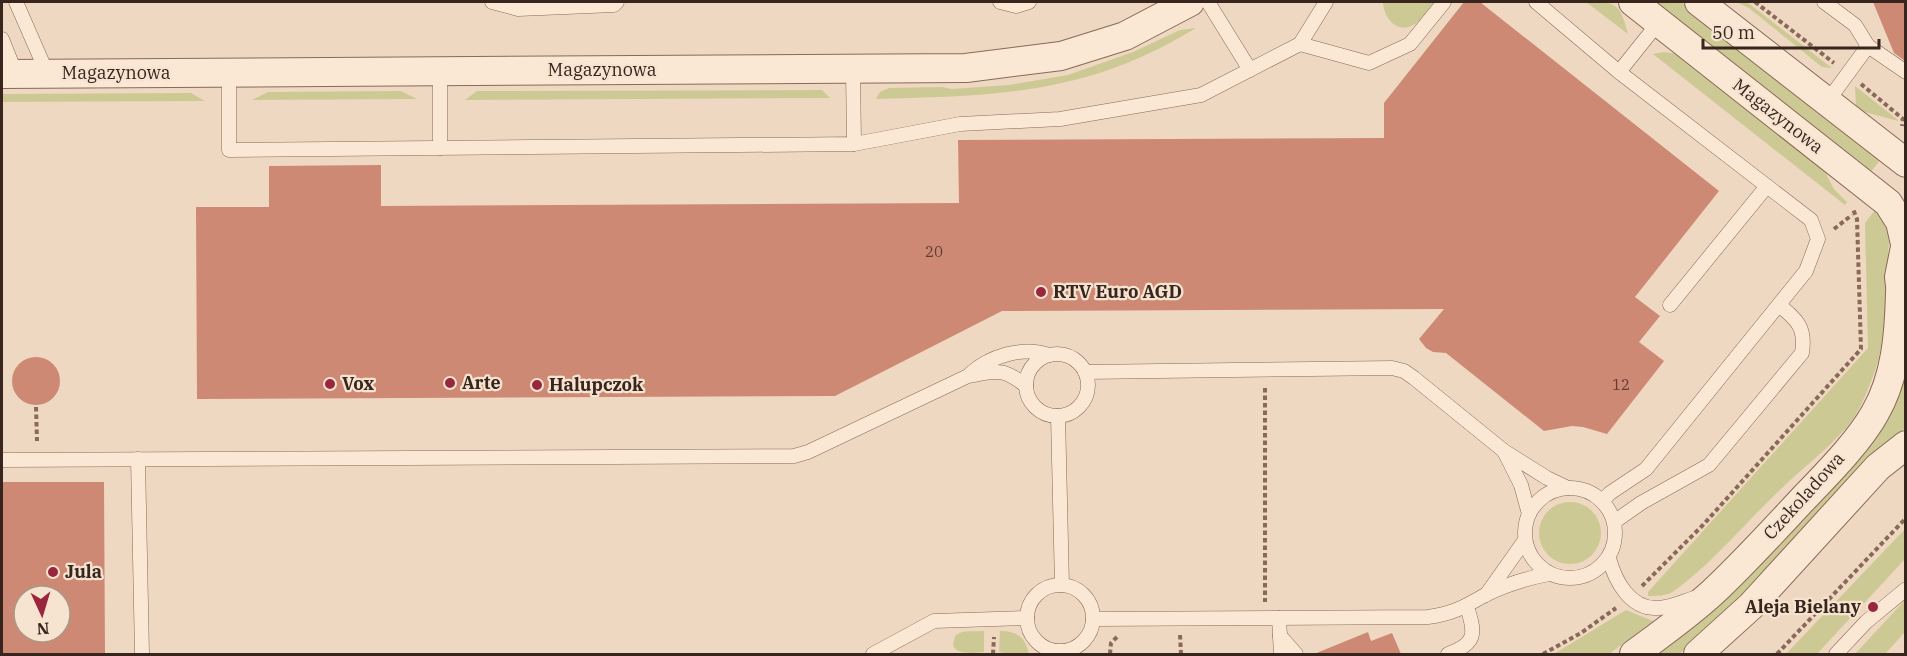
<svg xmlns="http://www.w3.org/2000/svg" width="1907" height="656" font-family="'IBM Plex Serif',serif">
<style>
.green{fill:#cdc994}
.building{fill:#ce8975;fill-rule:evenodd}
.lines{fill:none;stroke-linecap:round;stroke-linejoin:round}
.service-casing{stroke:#896958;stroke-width:15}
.minor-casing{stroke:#896958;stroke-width:30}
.path{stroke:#896958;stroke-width:4;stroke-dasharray:4.5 3;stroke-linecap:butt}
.service{stroke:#fae7d4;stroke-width:14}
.minor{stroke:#fae7d4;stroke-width:28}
.poi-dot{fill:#9a263d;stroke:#f6e4d1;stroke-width:2}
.labels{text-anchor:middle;stroke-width:4.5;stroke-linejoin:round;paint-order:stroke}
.number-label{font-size:15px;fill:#5e3e33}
.street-label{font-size:18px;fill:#38251d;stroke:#f6e4d1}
.poi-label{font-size:18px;font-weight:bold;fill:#38251d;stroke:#f6e4d1;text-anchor:start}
</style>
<rect width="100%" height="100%" fill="#efd8c1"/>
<g class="green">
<path d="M1383,2H1434C1429,8 1424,16 1419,21C1400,37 1384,21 1383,2Z"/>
<path d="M1586,2C1617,1 1620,5 1628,34Z"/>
<path d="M1651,2H1681L1880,160L1870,173Z"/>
<path d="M1736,2H1747L1832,68L1822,67L1749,8Z"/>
<path d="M1196,28C1157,52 1112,72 1066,82C1004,97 939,97 876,99L880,92L889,88L942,87L952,89L1009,85L1068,75L1133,52L1180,30Z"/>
<path d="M1664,52L1677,54L1825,172L1834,189L1847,202L1845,205L1653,54Z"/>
<path d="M1855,86L1898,120V121L1861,111L1856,107Z"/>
<path d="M822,90L830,98L465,100L477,91Z"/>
<path d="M401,91L417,99L252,100L268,92Z"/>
<path d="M191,93L205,101L2,102V94Z"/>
<path d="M1875,210L1886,228L1889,241C1886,287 1889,341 1870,384C1864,399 1857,416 1846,428C1827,450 1801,469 1780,490C1745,523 1713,563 1674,591C1667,596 1657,596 1648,596V592L1868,348L1865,223Z"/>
<path d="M1905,377V428L1880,447L1788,549L1744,594L1694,642L1679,654H1659C1738,594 1803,522 1869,448L1868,446L1890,416Z"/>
<circle cx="1570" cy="533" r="31"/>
<path d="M1905,529V559L1817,654H1786Z"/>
<path d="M1905,600V632L1885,654H1855Z"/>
<path d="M1626,610L1653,621L1609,654H1554Z"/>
<path d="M984,631V652C974,653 949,656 954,640C955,636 956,634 960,633C966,630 977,632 984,631Z"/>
<path d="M1000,631C1017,631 1025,637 1029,654H1010L999,652Z"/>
</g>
<g class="building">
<path d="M1464,2H1480L1719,191L1635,297L1660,316L1639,342L1664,361L1607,434L1583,427L1572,426L1544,431L1446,353L1433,352L1426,348L1419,339L1444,309L1002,311L835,396L197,399L196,207H269V166L381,165V206L959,203L958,140L1384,138V103Z"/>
<path d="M1873,2H1905V61L1894,53Z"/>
<circle cx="36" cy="381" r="24"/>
<path d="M2,482H104L105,654H2ZM24,596H60V632H24Z"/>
<path d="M1368,632L1371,641L1392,633L1401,654H1314Z"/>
</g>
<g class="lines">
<g class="service-casing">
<g id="service">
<path d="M16,2L47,73"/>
<path d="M492,2L518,9L614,5L617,2"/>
<path d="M1000,2L1016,6L1029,2"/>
<path d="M1208,2L1250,70"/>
<path d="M1536,2L1619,72L1811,220L1818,239L1806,271L1646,469L1610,493L1602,501"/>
<path d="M1824,2L1855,25L1868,46L1906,72"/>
<path d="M2,39L16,74"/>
<path d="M1300,44L1369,63L1410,44L1444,2"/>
<path d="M853,69L854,144"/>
<path d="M229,72V150L854,144L960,124L1060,119L1201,95L1300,44L1326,2"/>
<path d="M1619,72L1659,22"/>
<path d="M1827,102L1868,46"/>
<path d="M440,148V71"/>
<path d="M1670,305L1767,186"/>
<circle cx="1057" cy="385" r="31"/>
<path d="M1085,372L1392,368L1404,371L1414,378L1504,451L1547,478L1568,488"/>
<path d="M970,374C990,356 1022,346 1049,355"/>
<path d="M1058,416L1062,585"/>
<path d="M1504,451L1521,485L1529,514"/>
<path d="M138,459L142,654"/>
<path d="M2,460L794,456L808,452L968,376C996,371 1003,367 1026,386"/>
<circle cx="1570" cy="533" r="45"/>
<path d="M1614,522L1641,503L1709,465L1802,353C1806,327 1797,320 1779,305"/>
<path d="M1609,558C1615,581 1630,609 1657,608C1670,608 1682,602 1694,598"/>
<circle cx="1060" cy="618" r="33"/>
<path d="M1486,595L1525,540"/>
<path d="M1279,618L1281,654"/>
<path d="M1093,619L1428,617C1452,614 1464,607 1485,595C1505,585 1528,578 1549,574"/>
<path d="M1280,636L1296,654"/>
<path d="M873,654L934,621L1027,618"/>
<path d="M1448,654C1476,644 1476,634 1467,607"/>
<path d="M1836,654L1866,622L1906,589"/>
</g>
</g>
<g class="minor-casing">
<g id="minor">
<path d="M1633,2L1888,203L1900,222L1905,244"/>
<path d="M1699,2L1906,163"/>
<path d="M2,74L966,68L1061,56L1125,36L1190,2"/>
<path d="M1903,311L1899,277L1906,242"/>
<path d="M1634,654C1661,634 1688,615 1713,592C1744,563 1773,531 1802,500C1825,476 1859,442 1875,413C1896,377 1899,333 1900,293"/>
<path d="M1698,654L1751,606L1878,467L1906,445"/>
</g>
</g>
<g class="path">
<path d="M1755,2L1834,63"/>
<path d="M1861,84L1903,119L1902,126"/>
<path d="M1834,229L1852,215"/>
<path d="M1265,388V602"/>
<path d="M36,407L37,441"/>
<path d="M1642,586L1703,525L1861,349L1857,219L1853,209"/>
<path d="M1180,635L1181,654"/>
<path d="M993,654L994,637"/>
<path d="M1110,654L1111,643L1117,637"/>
<path d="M1543,654L1581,633L1616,608"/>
<path d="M1777,654L1906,518"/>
</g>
<use href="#service" class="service"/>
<use href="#minor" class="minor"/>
</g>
<g class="poi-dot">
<circle cx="1041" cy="292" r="6"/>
<circle cx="450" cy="383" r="6"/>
<circle cx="330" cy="384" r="6"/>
<circle cx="537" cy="385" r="6"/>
<circle cx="53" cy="572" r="6"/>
<circle cx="1873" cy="607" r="6"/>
</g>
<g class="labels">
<g class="number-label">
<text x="934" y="257">20</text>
<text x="1621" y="390">12</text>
</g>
<g class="street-label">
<text x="602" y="76">Magazynowa</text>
<text x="116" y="79">Magazynowa</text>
<text transform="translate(1778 116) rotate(38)" y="6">Magazynowa</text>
<text transform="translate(1804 496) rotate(-48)" y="6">Czekoladowa</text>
</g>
<g class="poi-label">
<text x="1053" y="298">RTV Euro AGD</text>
<text x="462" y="389">Arte</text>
<text x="342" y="390">Vox</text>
<text x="549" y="391">Halupczok</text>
<text x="65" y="578">Jula</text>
<text x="1861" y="613" text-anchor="end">Aleja Bielany</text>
</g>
</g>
<rect width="1907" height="656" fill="none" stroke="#38251d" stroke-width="6"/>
<g transform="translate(42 614) rotate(176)"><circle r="28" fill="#f6e4d1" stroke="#aa9889" stroke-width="1.5"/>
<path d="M0-4.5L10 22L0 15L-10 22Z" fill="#9a263d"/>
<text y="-9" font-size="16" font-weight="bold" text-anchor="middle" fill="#38251d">N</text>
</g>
<path d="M1703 39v9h176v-9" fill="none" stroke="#38251d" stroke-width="3"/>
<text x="1712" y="39" font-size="18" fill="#38251d" stroke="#f6e4d1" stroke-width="4.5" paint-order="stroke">50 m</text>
</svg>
